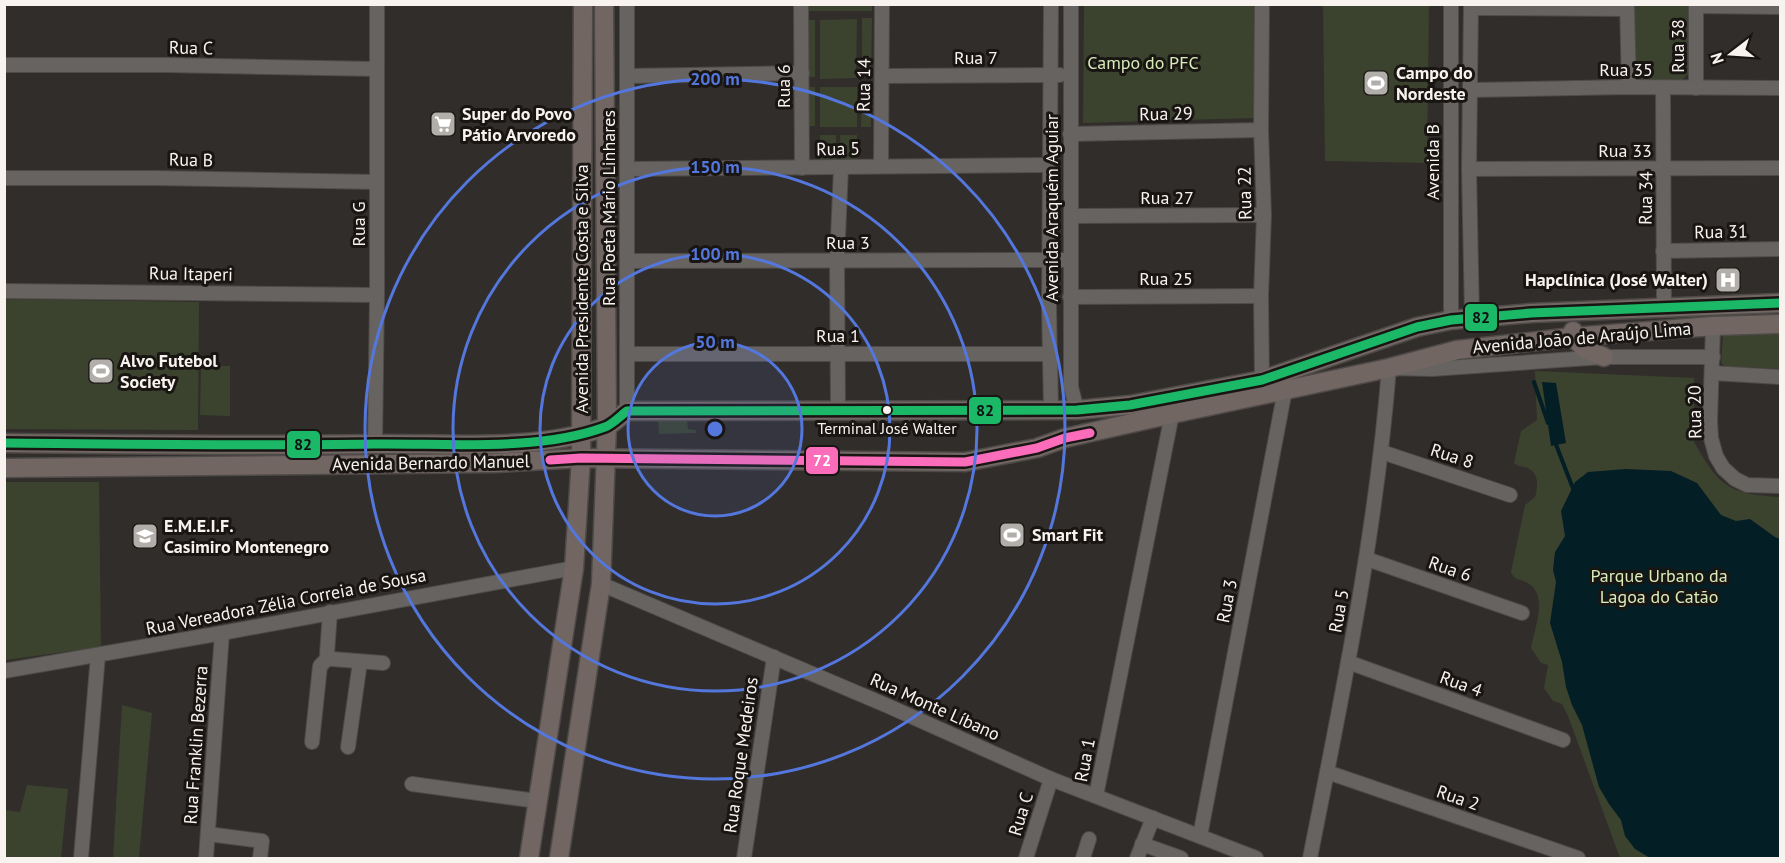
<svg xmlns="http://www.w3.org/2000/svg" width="1785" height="863" font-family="'PT Sans',sans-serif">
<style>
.green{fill:#3b432f}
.water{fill:#041e26}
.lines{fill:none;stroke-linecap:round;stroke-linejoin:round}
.stream{stroke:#041e26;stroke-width:4}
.minor-casing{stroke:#4e4a48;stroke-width:16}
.major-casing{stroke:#4e4a48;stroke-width:21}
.minor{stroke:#676361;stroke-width:14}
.major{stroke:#726663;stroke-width:18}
.bus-1-casing{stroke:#191513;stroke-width:14}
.bus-2-casing{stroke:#191513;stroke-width:14}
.bus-1{stroke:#1ab867;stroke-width:9}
.bus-2{stroke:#fb6dba;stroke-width:9}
.ring{fill:none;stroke:#5477de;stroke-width:3}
.bus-dot{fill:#f8f3ef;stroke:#191513;stroke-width:2}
.labels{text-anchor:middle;stroke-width:6;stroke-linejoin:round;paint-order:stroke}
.bus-label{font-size:16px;fill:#f8f3ef;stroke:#191513}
.street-label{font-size:18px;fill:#f8f3ef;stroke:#191513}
.park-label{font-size:18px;fill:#d7ecb9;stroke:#191513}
.poi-label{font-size:18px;font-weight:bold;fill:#f8f3ef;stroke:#191513;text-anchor:start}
.centre{fill:#5477de;stroke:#191513;stroke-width:3}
.ring-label{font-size:18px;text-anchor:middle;font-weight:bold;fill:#5477de;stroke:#191513;stroke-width:6;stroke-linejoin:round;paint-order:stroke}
.line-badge{stroke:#191513;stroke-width:2}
.badge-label{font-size:16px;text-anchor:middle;font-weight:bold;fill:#fff}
.pale-badge-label{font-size:16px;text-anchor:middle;font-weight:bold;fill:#111}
</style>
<rect width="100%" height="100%" fill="#312d2a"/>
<g class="green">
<rect x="804" y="5" width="68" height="6"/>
<path d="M1084,5H1254V118L1083,123Z"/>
<path d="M1323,5H1429L1427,163L1325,161Z"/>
<path d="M1628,5H1689V73L1682,80H1635Z"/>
<path d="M862,18H872L871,76H862Z"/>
<path d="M857,19L856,78L820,79V20Z"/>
<path d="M804,20H815V77H805Z"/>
<rect x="805" y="87" width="10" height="39"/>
<rect x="820" y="87" width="37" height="40"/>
<path d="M862,87H871V127H861Z"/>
<path d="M820,135H836L837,162H820Z"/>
<path d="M840,135H857V162H841Z"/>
<path d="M5,299L199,302L198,430L5,429Z"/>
<path d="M1780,329V369L1725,366L1721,363L1723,335L1726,332Z"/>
<path d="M201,365L230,366V416L200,415Z"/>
<path d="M1535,371L1694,378V421L1697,429L1694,442C1720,487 1728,494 1780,497V858H1620L1568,716L1562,704L1553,701L1544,688L1548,665L1541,663L1531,648C1534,629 1550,593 1526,582C1519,579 1514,580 1511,572L1525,505L1535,497C1538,487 1539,474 1529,469C1523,465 1519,468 1514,463L1521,431L1537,420Z"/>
<path d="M658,421H687L688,429L696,430V433L659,434Z"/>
<path d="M5,482H99L101,647L5,660Z"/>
<path d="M122,705L152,713L139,858H113Z"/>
<path d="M27,785L68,789L61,858H5V810L20,812Z"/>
</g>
<g class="water">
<path d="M1542,382L1556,383L1566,443L1551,446Z"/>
<path d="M1626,469L1671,471L1697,483L1721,515L1736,521L1750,519L1775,537L1780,539V858H1650L1635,849L1625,836L1621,820L1609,804L1599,787L1582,725L1572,705L1566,687L1562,662L1550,623L1556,582L1553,570L1555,552L1565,536L1561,511L1575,482L1588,472Z"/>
</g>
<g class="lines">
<g class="stream">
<path d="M1534,382L1548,423"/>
<path d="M1555,442L1574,491"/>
</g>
<g class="minor-casing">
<g id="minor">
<path d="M801,4L802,168"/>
<path d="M1071,4V387L1077,410"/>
<path d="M1262,4L1261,130L1264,215L1261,296L1262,380"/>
<path d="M1471,4L1469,169L1472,317"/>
<path d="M1627,4L1629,87"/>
<path d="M1696,4V88"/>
<path d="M1696,6L1780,7"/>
<path d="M1471,8L1627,9"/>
<path d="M4,65H166L376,69"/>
<path d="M627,76L802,73"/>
<path d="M882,76L1060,75"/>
<path d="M1663,88L1664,309"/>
<path d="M1471,90L1629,87L1780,88"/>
<path d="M1070,134L1261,130"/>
<path d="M881,166L882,4"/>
<path d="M627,169L1050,165"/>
<path d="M1469,169L1780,168"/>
<path d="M4,178H154L377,182"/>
<path d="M1071,216L1264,215"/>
<path d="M1663,251L1780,249"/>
<path d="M627,261L1070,260"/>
<path d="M4,291L377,295"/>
<path d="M1070,297L1261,296"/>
<path d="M1451,320V4"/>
<path d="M1713,326L1710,421L1711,438L1716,456L1723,468L1735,479L1747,485L1780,486"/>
<path d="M627,354H1050"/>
<path d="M1712,373L1780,377"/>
<path d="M838,409L837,261L841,168"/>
<path d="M1051,410L1049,307L1051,4"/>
<path d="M627,411V4"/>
<path d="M375,444L377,295V4"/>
<path d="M1382,452L1510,495"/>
<path d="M1367,559L1522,613"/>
<path d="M601,584L888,706L1051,779L1256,858"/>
<path d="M330,612L327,654L332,659L383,663"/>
<path d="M1348,662L1563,740"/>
<path d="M4,671L222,633L574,568"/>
<path d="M312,742L320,666L329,657"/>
<path d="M348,747L360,662"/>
<path d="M1327,772L1578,858"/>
<path d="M412,784L537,801"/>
<path d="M1096,796L1172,414"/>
<path d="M208,834L262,841L260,858"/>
<path d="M1200,836L1285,390L1282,382"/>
<path d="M1142,844L1181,858"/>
<path d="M81,858L98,655"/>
<path d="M206,858L222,633"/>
<path d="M744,858L774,657"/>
<path d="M1026,858L1051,779"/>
<path d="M1083,858L1089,839"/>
<path d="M1137,858L1153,818"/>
<path d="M1310,858C1342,696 1376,534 1389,368L1432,369L1604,357H1713"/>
</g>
</g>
<g class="major-casing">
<g id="major">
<path d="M1573,331V337L1585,349L1604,357"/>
<path d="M4,443C128,444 251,446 374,444C445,443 537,452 605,427C613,424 620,416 627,411L1077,410L1130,405L1262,380L1417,327L1451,320L1531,313L1780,303"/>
<path d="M4,468L495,463L581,458L965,462L1037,448L1065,438L1172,414L1389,368L1457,350L1573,337L1713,326L1780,324"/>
<path d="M529,858L574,568L581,458L583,4"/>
<path d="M559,858L601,584L607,426L604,4"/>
</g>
</g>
<use href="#minor" class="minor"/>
<use href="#major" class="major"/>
<g class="bus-1-casing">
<path id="bus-1" d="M4,443C128,444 251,446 374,444C445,443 537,452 605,427C613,424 620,416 627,411L1077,410L1130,405L1262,380L1417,327L1451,320L1531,313L1780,303"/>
</g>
<g class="bus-2-casing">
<path id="bus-2" d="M550,460L581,458L965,462L1037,448L1065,438L1090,433"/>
</g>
<use href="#bus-1" class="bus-1"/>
<use href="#bus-2" class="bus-2"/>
</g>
<circle cx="715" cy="429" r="87" fill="#5477de" fill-opacity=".12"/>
<g class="ring">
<circle cx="715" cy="429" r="87"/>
<circle cx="715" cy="429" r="175"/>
<circle cx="715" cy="429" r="262"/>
<circle cx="715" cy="429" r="350"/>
</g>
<defs>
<g id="stadium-square" transform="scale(1.35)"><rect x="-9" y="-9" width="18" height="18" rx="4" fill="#b2aeaa" stroke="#191513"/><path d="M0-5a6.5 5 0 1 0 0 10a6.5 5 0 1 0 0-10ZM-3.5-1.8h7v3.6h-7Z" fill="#fff"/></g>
<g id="supermarket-square" transform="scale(1.35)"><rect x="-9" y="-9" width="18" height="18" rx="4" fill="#b2aeaa" stroke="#191513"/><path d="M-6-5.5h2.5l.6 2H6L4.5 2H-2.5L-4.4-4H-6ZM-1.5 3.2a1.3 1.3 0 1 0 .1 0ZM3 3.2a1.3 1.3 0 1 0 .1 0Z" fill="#fff"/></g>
<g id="hospital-square" transform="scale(1.35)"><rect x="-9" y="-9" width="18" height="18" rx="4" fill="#b2aeaa" stroke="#191513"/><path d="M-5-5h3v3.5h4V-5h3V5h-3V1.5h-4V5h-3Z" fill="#fff"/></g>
<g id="school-square" transform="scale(1.35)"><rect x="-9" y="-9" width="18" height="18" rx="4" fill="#b2aeaa" stroke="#191513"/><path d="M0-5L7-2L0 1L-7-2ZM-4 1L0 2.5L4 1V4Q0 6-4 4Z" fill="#fff"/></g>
</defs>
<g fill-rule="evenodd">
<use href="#stadium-square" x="1376" y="83"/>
<use href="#supermarket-square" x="443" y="124"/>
<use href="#hospital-square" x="1728" y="280"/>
<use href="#stadium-square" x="101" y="371"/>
<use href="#stadium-square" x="1012" y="535"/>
<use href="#school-square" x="145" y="536"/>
</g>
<circle class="bus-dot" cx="887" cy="410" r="5"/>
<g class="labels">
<g class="bus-label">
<text x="887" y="434">Terminal José Walter</text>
</g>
<g class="street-label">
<text transform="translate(1678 46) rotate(-90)" y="6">Rua 38</text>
<text transform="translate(191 48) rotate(1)" y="6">Rua C</text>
<text x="976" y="64">Rua 7</text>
<text x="1626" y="76">Rua 35</text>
<text transform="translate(864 85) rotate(-89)" y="6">Rua 14</text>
<text transform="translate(784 86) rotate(-90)" y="6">Rua 6</text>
<text transform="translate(1166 114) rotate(-1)" y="6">Rua 29</text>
<text transform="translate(838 149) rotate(-1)" y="6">Rua 5</text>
<text x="1625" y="157">Rua 33</text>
<text transform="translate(191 160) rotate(1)" y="6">Rua B</text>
<text transform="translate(1433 162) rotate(-90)" y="6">Avenida B</text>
<text transform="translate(1245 193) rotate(-91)" y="6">Rua 22</text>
<text x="1167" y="204">Rua 27</text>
<text transform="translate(1646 198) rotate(-89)" y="6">Rua 34</text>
<text transform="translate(609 208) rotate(-90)" y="6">Rua Poeta Mário Linhares</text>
<text transform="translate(1052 208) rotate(-90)" y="6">Avenida Araquém Aguiar</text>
<text transform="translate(359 224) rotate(-90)" y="6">Rua G</text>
<text transform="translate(1721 232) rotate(-1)" y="6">Rua 31</text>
<text x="848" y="249">Rua 3</text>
<text transform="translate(191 274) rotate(1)" y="6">Rua Itaperi</text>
<text x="1166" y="285">Rua 25</text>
<text transform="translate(582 289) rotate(-90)" y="6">Avenida Presidente Costa e Silva</text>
<text x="838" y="342">Rua 1</text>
<text transform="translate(1582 338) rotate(-5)" y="6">Avenida João de Araújo Lima</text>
<text transform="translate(1695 412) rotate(-91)" y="6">Rua 20</text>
<text transform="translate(1452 456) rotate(18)" y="6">Rua 8</text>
<text transform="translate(431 463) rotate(-1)" y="6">Avenida Bernardo Manuel</text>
<text transform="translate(1450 569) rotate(19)" y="6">Rua 6</text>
<text transform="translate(1227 601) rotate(-79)" y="6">Rua 3</text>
<text transform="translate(286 602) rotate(-11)" y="6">Rua Vereadora Zélia Correia de Sousa</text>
<text transform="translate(1339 611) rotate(-80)" y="6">Rua 5</text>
<text transform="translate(1461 684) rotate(20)" y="6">Rua 4</text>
<text transform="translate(935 707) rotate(24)" y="6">Rua Monte Líbano</text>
<text transform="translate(196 745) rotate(-86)" y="6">Rua Franklin Bezerra</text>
<text transform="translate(741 755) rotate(-82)" y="6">Rua Roque Medeiros</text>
<text transform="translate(1085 760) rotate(-79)" y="6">Rua 1</text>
<text transform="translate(1458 798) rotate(19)" y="6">Rua 2</text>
<text transform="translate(1021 814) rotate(-73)" y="6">Rua C</text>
</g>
<g class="park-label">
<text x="1143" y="69">Campo do PFC</text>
<text x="1659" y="582">Parque Urbano da<tspan x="1659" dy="21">Lagoa do Catão</tspan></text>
</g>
<g class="poi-label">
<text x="1396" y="79">Campo do<tspan x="1396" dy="21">Nordeste</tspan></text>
<text x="462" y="120">Super do Povo<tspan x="462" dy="21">Pátio Arvoredo</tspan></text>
<text x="1708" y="286" text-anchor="end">Hapclínica (José Walter)</text>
<text x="120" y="367">Alvo Futebol<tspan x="120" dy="21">Society</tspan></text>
<text x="164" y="532">E.M.E.I.F.<tspan x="164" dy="21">Casimiro Montenegro</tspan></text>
<text x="1032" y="541">Smart Fit</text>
</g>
</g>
<circle cx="715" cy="429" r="9" class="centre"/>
<g class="ring-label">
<text x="715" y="85">200 m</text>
<text x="715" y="173">150 m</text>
<text x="715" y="260">100 m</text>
<text x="715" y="348">50 m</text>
</g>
<g class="line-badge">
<rect x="1464" y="303" width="34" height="29" rx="6" fill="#1ab867"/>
<rect x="968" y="396" width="34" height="29" rx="6" fill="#1ab867"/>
<rect x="286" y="430" width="35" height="29" rx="6" fill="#1ab867"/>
<rect x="805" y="446" width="34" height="29" rx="6" fill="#fb6dba"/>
</g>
<g class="badge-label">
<text x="822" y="466">72</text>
</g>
<g class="pale-badge-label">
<text x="1481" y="323">82</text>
<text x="985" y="416">82</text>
<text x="303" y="450">82</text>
</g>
<rect width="1785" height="863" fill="none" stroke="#f8f3ef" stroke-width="12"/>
<g transform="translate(1731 54) rotate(253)" stroke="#191513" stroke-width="4.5" paint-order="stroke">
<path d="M0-4.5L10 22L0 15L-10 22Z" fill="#f8f3ef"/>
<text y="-9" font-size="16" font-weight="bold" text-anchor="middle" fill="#f8f3ef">N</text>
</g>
</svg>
